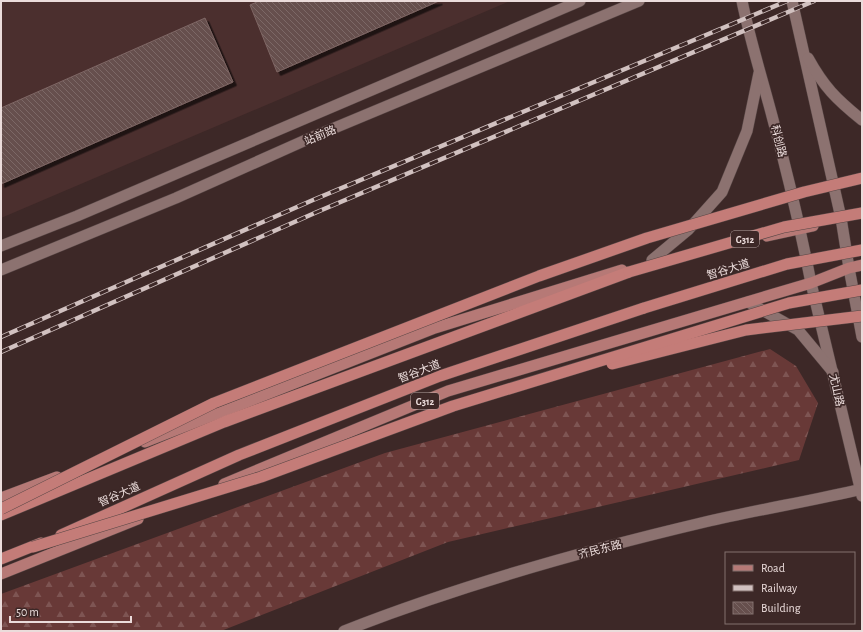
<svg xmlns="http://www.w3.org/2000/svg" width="863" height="632" font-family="'Alegreya Sans','Noto Sans SC',sans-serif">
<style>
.built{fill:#4b2f2e}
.forest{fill:url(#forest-firs)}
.building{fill:url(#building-back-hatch);stroke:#7e6664;filter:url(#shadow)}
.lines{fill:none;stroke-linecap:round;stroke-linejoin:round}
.minor-casing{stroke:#574645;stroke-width:12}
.tertiary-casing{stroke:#574645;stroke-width:12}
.secondary-casing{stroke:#574645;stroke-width:12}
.primary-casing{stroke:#574645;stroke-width:12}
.trunk-casing{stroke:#574645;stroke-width:12}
.minor{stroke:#8c7270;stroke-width:11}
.tertiary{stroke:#8c7270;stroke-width:11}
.secondary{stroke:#8c7270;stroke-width:11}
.primary{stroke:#b67976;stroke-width:11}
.trunk{stroke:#c47c78;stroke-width:11}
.rail-casing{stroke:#d1c1c0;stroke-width:4.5}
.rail{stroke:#3d2827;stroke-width:3;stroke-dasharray:9;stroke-linecap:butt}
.trunk-bridge-casing{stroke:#574645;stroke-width:12;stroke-linecap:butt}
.trunk-bridge{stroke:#c47c78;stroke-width:11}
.labels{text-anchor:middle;stroke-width:3.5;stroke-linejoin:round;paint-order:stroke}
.shield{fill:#3d2827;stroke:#b7a6a5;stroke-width:1}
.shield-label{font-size:10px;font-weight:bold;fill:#ebdcdb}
.street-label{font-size:11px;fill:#ebdcdb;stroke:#3d2827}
</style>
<defs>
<pattern id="forest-firs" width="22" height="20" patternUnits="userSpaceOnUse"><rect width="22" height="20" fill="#683937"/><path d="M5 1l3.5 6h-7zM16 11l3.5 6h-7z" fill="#7e5553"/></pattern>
<pattern id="building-back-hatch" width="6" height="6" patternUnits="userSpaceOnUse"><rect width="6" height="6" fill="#664f4d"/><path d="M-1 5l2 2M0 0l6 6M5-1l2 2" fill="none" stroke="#7c6866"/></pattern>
<filter id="shadow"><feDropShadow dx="3.5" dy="3.5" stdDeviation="0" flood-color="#0009"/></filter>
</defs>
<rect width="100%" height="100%" fill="#3d2827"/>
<path class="built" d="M1,1H510L1,218Z"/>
<path class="forest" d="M770,349L796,366L818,403L799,460L448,542L221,631H1V594L385,453Z"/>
<g class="building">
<path d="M259,1H439L277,72L250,5Z"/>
<path d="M205,18L233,82L1,184V108Z"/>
</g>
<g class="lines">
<g class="minor-casing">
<g id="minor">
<path d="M1,246L77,216L580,1"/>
<path d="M1,270L176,198L308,139L639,1"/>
</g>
</g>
<g class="tertiary-casing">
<g id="tertiary">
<path d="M849,268L862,337"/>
<path d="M811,283L862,496"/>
<path d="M344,631C461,585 582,551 705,522C757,510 810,501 862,489"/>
</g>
</g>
<g class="secondary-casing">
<g id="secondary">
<path d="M742,1C750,40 762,78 772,116C787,171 800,227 811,283"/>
<path d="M792,1L841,218L849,268"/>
<path d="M808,58C824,87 836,99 862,120"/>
<path d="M652,260L688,230L722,192L747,131L759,73"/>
<path d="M748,302L798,330L833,372"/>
</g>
</g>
<g class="primary-casing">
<g id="primary">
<path d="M767,236L813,226"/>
<path d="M145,442L435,328L622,270"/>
<path d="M224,484L448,391L811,283L849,268L862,265"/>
<path d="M1,498L57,477"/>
<path d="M1,574L138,519"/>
</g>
</g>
<g class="trunk-casing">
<g id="trunk">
<path d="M1,515L224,422L629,272"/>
<path d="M61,535L239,455L440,376L644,308"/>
<path d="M1,559L41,543"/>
</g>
</g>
<use href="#minor" class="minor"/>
<use href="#tertiary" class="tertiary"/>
<use href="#secondary" class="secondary"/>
<use href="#primary" class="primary"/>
<use href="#trunk" class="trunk"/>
<g class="rail-casing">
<g id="rail">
<path d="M1,337L313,200L787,1"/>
<path d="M1,352L317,212L814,1"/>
</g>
</g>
<use href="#rail" class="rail"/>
<g class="trunk-bridge-casing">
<g id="trunk-bridge">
<path d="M629,272L784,227L862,213"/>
<path d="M644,308L787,264L862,250"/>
<path d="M612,364L746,330L862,316"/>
<path d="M1,509L214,403L539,276L647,238L804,192L862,178"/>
<path d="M33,547L261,477L453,406L789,303L862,290"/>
</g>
</g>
<use href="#trunk-bridge" class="trunk-bridge"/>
</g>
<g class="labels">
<g class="shield">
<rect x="731" y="231" width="28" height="16" rx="3"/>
<rect x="411" y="393" width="28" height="16" rx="3"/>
</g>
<g class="shield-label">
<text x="745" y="243">G312</text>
<text x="425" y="405">G312</text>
</g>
<g class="street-label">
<text transform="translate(320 135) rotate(-23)" y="4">站前路</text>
<text transform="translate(779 141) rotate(76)" y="4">科创路</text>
<text transform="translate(728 269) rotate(-17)" y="4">智谷大道</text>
<text transform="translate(419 371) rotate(-21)" y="4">智谷大道</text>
<text transform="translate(837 390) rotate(77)" y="4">尤山路</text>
<text transform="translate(119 494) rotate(-24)" y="4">智谷大道</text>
<text transform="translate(600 549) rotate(-14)" y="4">齐民东路</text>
</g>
</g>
<rect width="863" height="632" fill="none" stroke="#ebdcdb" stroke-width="4"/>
<rect x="725" y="552" width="130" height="72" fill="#3d2827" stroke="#83706f"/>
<rect x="733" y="565" width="20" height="6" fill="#b67976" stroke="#83706f"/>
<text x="761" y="572" font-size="12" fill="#ebdcdb">Road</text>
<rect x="733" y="585" width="20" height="6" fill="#d1c1c0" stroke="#83706f"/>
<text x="761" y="592" font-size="12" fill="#ebdcdb">Railway</text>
<rect x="733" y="602" width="20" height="12" fill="url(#building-back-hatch)" stroke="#83706f"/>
<text x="761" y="612" font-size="12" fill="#ebdcdb">Building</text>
<path d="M10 616v6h121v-6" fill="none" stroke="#ebdcdb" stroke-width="2"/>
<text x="16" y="616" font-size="12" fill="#ebdcdb" stroke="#3d2827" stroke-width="3" paint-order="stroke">50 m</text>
</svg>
